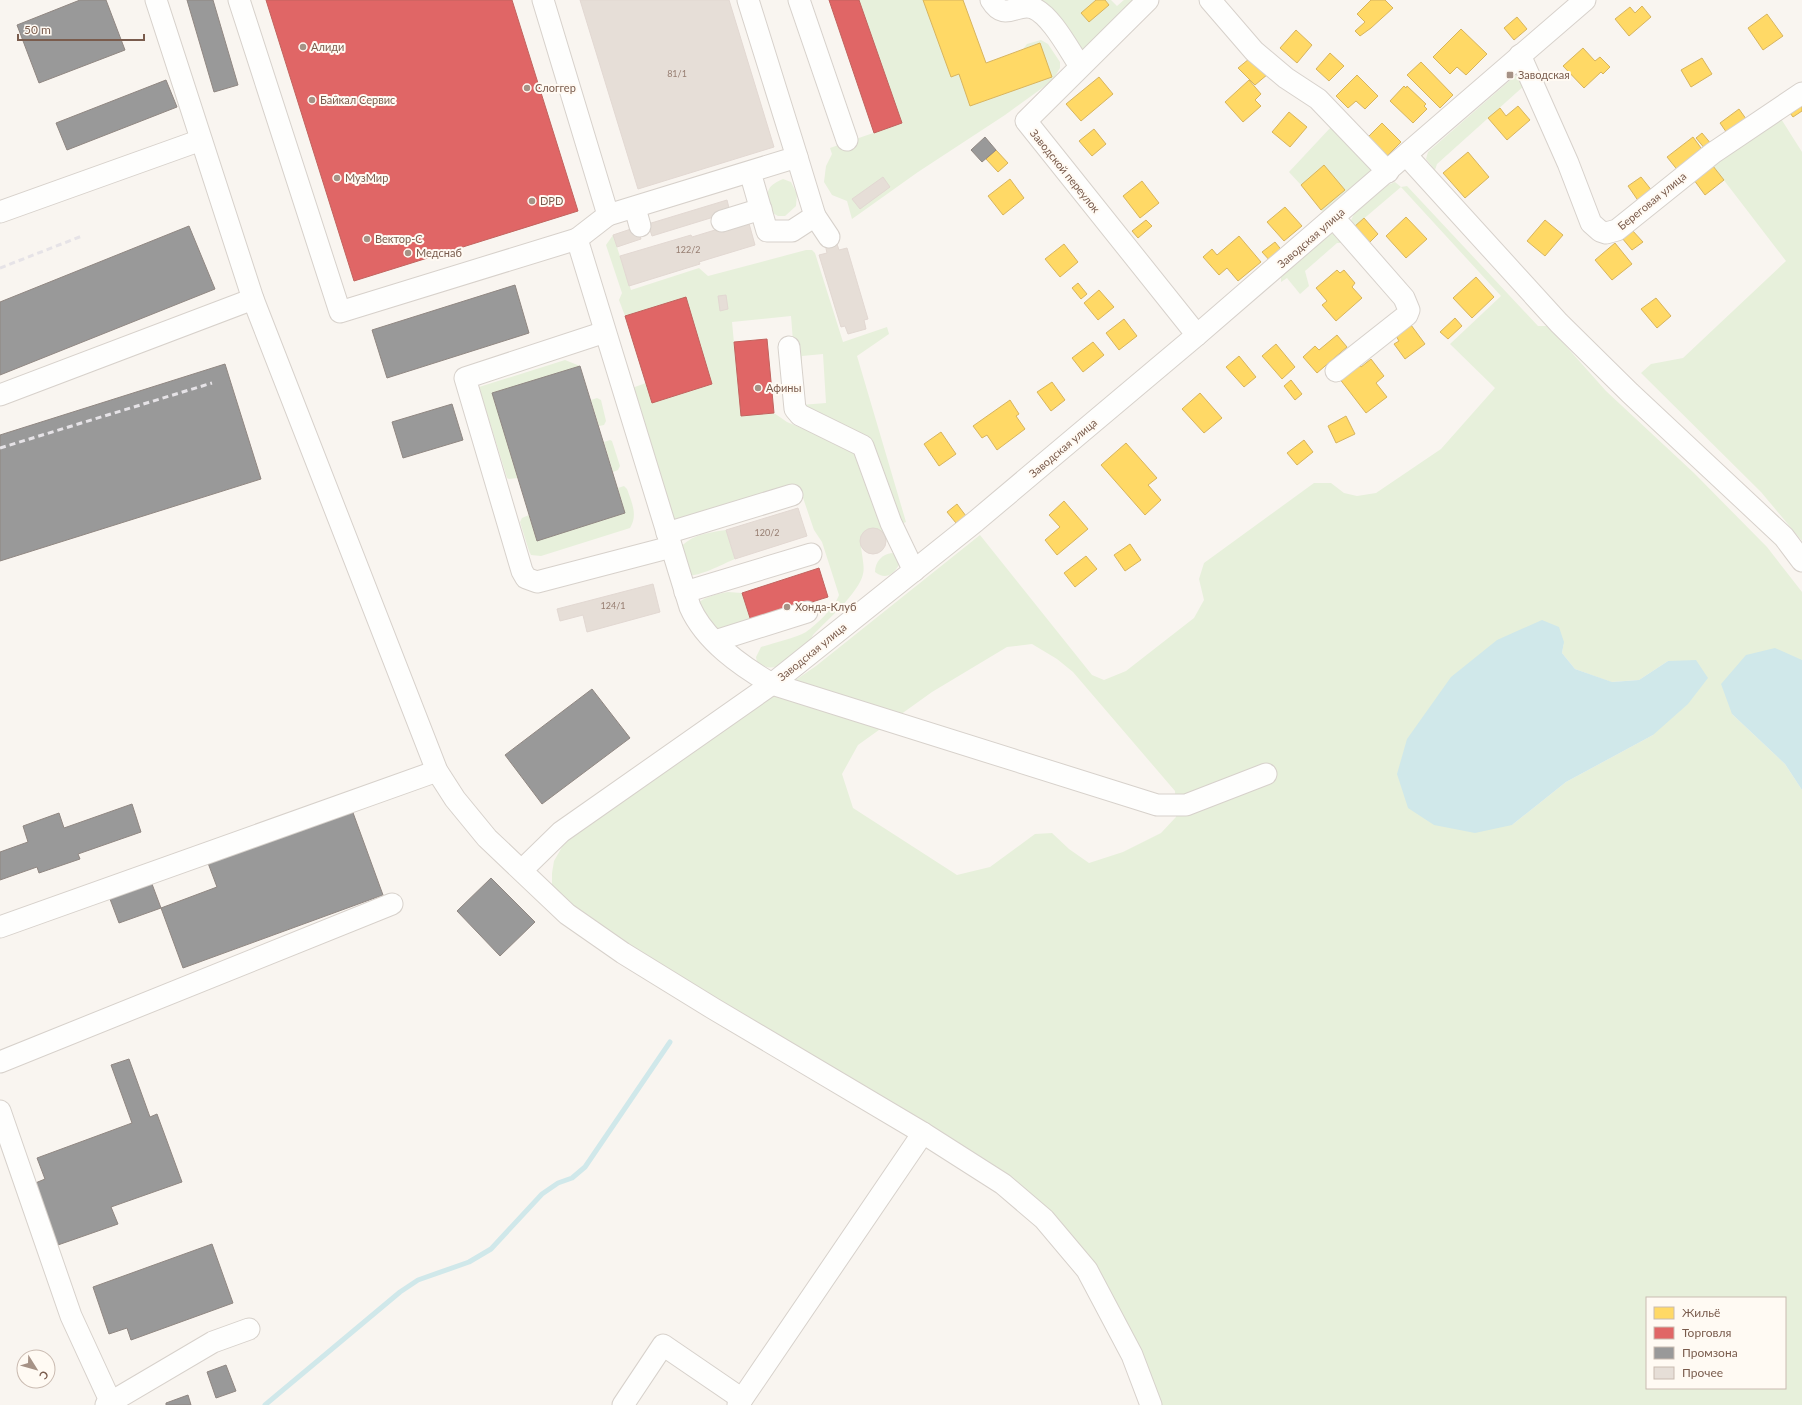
<svg xmlns="http://www.w3.org/2000/svg" width="1802" height="1405" font-family="Lato,sans-serif">
<style>
.green{fill:#e7f0db;fill-rule:evenodd}
.water{fill:#d0e8ea}
.homes{fill:#ffd966;stroke:#d7b45e}
.shops{fill:#e06666;stroke:#c1635e}
.industry{fill:#999;stroke:#908782}
.lines{fill:none;stroke-linecap:round;stroke-linejoin:round}
.stream{stroke:#d0e8ea;stroke-width:5}
.building{fill:#e6ded7;stroke:#e2d8d2}
.minor-casing{stroke:#d7d1cb;stroke-width:23}
.minor{stroke:#fefefd;stroke-width:21}
.rail{stroke:#e6e3e7;stroke-width:3;stroke-dasharray:6 4;stroke-linecap:butt}
.poi-dot{fill:#a69286;stroke:#fffaf3;stroke-width:1.5}
.labels{text-anchor:middle;stroke-width:4;stroke-linejoin:round;paint-order:stroke}
.number-label{font-size:9px;fill:#977e72}
.poi-label{font-size:11px;fill:#7a5c4d;stroke:#fffaf3;text-anchor:start}
.street-label{font-size:11px;fill:#7a5c4d;stroke:#fffaf3}
</style>
<rect width="100%" height="100%" fill="#f9f5f0"/>
<g class="green">
<path d="M859,0H923L951,77L959,74L970,106L1052,77L1039,44L1023,49L1027,44L1041,40L1048,44L1060,62V68L1052,81L1005,115L918,172L852,219L847,201L832,195L824,182L826,166L832,154L830,148L902,123Z"/>
<path d="M1041,0H1111L1117,6L1124,0H1140L1083,53L1076,49Z"/>
<path d="M1515,76L1519,77L1526,84L1437,164L1435,170L1426,159L1428,152Z"/>
<path d="M1778,114L1802,152V541L1761,492L1641,373L1651,364L1683,358L1786,261L1713,166Z"/>
<path d="M1332,126L1370,167L1371,173L1326,215L1321,210L1345,190L1324,166L1301,185L1289,172Z"/>
<path d="M783,179L791,182L797,194L796,206L785,216H778L771,212C766,194 764,187 783,179Z"/>
<path d="M1395,182L1401,187L1407,186L1538,326H1548L1606,391L1694,473L1767,547L1802,592V660L1732,714L1785,764L1802,790V1405H1159L1050,1214L572,908L552,885V873L554,861L566,840L588,822L816,666L980,535L1092,675L1104,680L1126,671L1194,618L1204,600L1199,579L1204,563L1314,483H1331L1344,493L1357,496L1376,493L1441,449L1495,388L1450,344L1501,296L1401,187L1354,227L1351,220L1354,214L1388,185ZM1564,642L1562,653L1575,669L1611,682L1639,680L1668,661H1696L1653,735L1566,782L1512,825ZM1032,644L1057,659L1073,672L1175,791L1176,817L1161,833L1123,852L1089,863L1069,849L1052,833L1035,834L990,867L957,875L853,808L842,774L858,745L932,692L1007,647ZM1647,1298H1785V1388H1647Z"/>
<path d="M1331,234H1339L1344,243H1337L1305,271L1309,286L1300,294L1287,278L1281,282V277Z"/>
<path d="M613,235L631,290L699,268L708,276L806,250H812L815,253L843,342L887,327L889,334L857,356L906,522L901,524L867,441L801,405L826,403L823,354L802,356V366H795L791,316L732,322L741,416L774,413L787,422L844,446L856,455L884,533L874,528C850,530 867,559 863,574C859,593 826,621 813,635L811,639C796,653 778,679 757,662L756,657L761,647C774,643 795,638 806,632C816,625 835,607 839,595L822,542L814,530L801,492L675,520L671,515L632,388L646,383L652,403L712,384L686,298L625,316L619,300L622,293L606,245Z"/>
<path d="M565,360L580,366L492,393L518,478L509,479L507,478L479,387Z"/>
<path d="M597,398L601,400L606,421L604,425L599,426L591,400Z"/>
<path d="M610,440L612,441L620,466L618,470L613,472L604,442Z"/>
<path d="M624,486L627,489C632,503 638,515 630,528L541,556L531,555L529,551L520,522L522,518L529,515L537,541L625,513L618,488Z"/>
<path d="M726,530L735,559C725,563 697,578 688,575L679,549C692,534 707,533 726,530Z"/>
<path d="M892,553L897,555L899,565C893,575 885,580 875,572C875,562 882,554 892,553Z"/>
<path d="M728,592L742,593L751,621L716,630L698,603C707,596 717,594 728,592Z"/>
</g>
<g class="water">
<path d="M1542,620L1559,627L1564,642L1562,653L1575,669L1612,682L1639,680L1668,661L1696,660L1708,678L1688,704L1653,735L1566,782L1512,825L1475,833L1434,825L1408,808L1397,774L1407,739L1451,677L1497,640Z"/>
<path d="M1775,648L1802,660V790L1785,764L1732,714L1721,684L1746,655Z"/>
</g>
<g class="homes">
<path d="M923,0H963L986,63L1040,43L1052,77L970,106L959,74L951,77Z"/>
<path d="M1096,0H1105L1109,5L1089,22L1081,13Z"/>
<path d="M1371,0H1385L1393,8L1371,28L1360,36L1355,31L1365,22L1357,14Z"/>
<path d="M1642,6L1651,17L1629,36L1615,19L1630,7L1635,13Z"/>
<path d="M1767,14L1783,36L1763,50L1748,28Z"/>
<path d="M1517,17L1527,29L1514,40L1504,28Z"/>
<path d="M1461,29L1487,54L1466,75L1457,67L1450,74L1433,57Z"/>
<path d="M1296,30L1312,45L1297,63L1280,48Z"/>
<path d="M1583,48L1595,61L1600,57L1610,67L1603,74L1601,72L1584,88L1563,66Z"/>
<path d="M1330,53L1344,66L1329,81L1316,69Z"/>
<path d="M1702,58L1712,74L1691,87L1681,70Z"/>
<path d="M1249,59L1268,74L1255,85L1238,68Z"/>
<path d="M1421,62L1453,95L1440,108L1407,75Z"/>
<path d="M1357,75L1378,96L1365,109L1356,101L1348,108L1336,96Z"/>
<path d="M1099,77L1113,94L1081,121L1066,104Z"/>
<path d="M1249,80L1261,94L1255,100L1261,106L1243,122L1225,102Z"/>
<path d="M1404,86L1406,88L1407,86L1426,104L1424,106L1427,109L1413,123L1390,101Z"/>
<path d="M1802,104V111L1793,117L1787,109Z"/>
<path d="M1518,106L1530,120L1507,140L1488,118L1500,108L1506,116Z"/>
<path d="M1739,109L1749,123L1729,136L1720,123Z"/>
<path d="M1289,112L1307,127L1290,147L1272,132Z"/>
<path d="M1382,123L1401,142L1387,156L1368,137Z"/>
<path d="M1094,129L1106,144L1092,156L1079,141Z"/>
<path d="M1702,133L1712,145L1706,150L1696,138Z"/>
<path d="M1693,137L1704,152L1679,172L1667,157Z"/>
<path d="M996,150L1008,163L998,172L986,159Z"/>
<path d="M1468,152L1489,177L1465,198L1443,173Z"/>
<path d="M1324,165L1345,190L1321,210L1301,185Z"/>
<path d="M1713,166L1724,180L1705,195L1694,180Z"/>
<path d="M1641,177L1653,192L1639,202L1628,186Z"/>
<path d="M1010,179L1024,198L1003,215L988,196Z"/>
<path d="M1142,181L1159,203L1140,218L1123,196Z"/>
<path d="M1285,207L1302,226L1284,241L1267,222Z"/>
<path d="M1406,217L1427,239L1406,258L1386,236Z"/>
<path d="M1364,218L1378,234L1369,243L1354,227Z"/>
<path d="M1146,220L1152,226L1138,238L1132,231Z"/>
<path d="M1545,220L1563,235L1545,256L1527,241Z"/>
<path d="M1632,230L1643,242L1632,250L1622,238Z"/>
<path d="M1239,236L1261,262L1238,281L1227,268L1219,275L1203,257L1212,249L1217,255Z"/>
<path d="M1275,242L1284,253L1272,263L1262,252Z"/>
<path d="M1615,243L1632,264L1612,280L1595,260Z"/>
<path d="M1064,244L1078,262L1060,277L1045,259Z"/>
<path d="M1337,270L1340,273L1344,270L1355,283L1352,287L1362,298L1336,321L1322,305L1327,301L1316,288Z"/>
<path d="M1476,277L1494,297L1472,318L1453,298Z"/>
<path d="M1078,283L1087,294L1081,299L1072,288Z"/>
<path d="M1099,290L1114,307L1098,320L1084,303Z"/>
<path d="M1656,298L1671,316L1657,328L1641,309Z"/>
<path d="M1455,318L1462,326L1448,339L1440,332Z"/>
<path d="M1124,319L1137,336L1119,350L1106,333Z"/>
<path d="M1411,325L1425,344L1405,359L1394,344L1399,341L1396,336Z"/>
<path d="M1337,335L1347,347L1317,373L1303,357L1315,346L1319,350Z"/>
<path d="M1093,342L1104,355L1083,372L1072,358Z"/>
<path d="M1276,344L1295,367L1282,379L1262,356Z"/>
<path d="M1239,356L1256,377L1244,387L1226,367Z"/>
<path d="M1371,359L1384,376L1376,383L1387,397L1366,413L1339,378L1358,363L1361,367Z"/>
<path d="M1291,380L1302,394L1295,400L1284,386Z"/>
<path d="M1052,382L1065,400L1051,411L1037,392Z"/>
<path d="M1200,393L1222,418L1204,433L1182,409Z"/>
<path d="M1010,400L1019,414L1016,416L1025,429L997,450L987,435L982,438L973,426Z"/>
<path d="M1346,416L1355,434L1336,443L1328,426Z"/>
<path d="M941,432L956,454L939,466L924,444Z"/>
<path d="M1304,440L1313,452L1297,465L1287,453Z"/>
<path d="M1126,443L1157,478L1148,485L1161,500L1145,515L1101,465Z"/>
<path d="M1064,501L1088,529L1057,555L1045,540L1060,527L1049,515Z"/>
<path d="M957,504L966,516L956,523L947,512Z"/>
<path d="M1130,544L1141,560L1125,571L1114,555Z"/>
<path d="M1086,556L1097,569L1075,587L1064,573Z"/>
</g>
<g class="shops">
<path d="M266,0H512L578,211L354,281Z"/>
<path d="M829,0H859L902,123L874,133Z"/>
<path d="M686,297L712,384L652,403L625,316Z"/>
<path d="M767,339L774,413L741,416L734,342Z"/>
<path d="M819,568L828,597L751,621L742,593Z"/>
</g>
<g class="industry">
<path d="M80,0H106L125,50L39,83L17,25Z"/>
<path d="M187,0H213L238,85L214,92Z"/>
<path d="M166,80L177,107L67,150L56,123Z"/>
<path d="M985,137L996,150L982,162L971,150Z"/>
<path d="M189,226L215,289L0,375V302Z"/>
<path d="M515,285L529,333L387,378L372,330Z"/>
<path d="M225,364L261,479L0,561V435Z"/>
<path d="M580,366L625,513L537,541L492,393Z"/>
<path d="M452,404L463,440L403,458L392,422Z"/>
<path d="M592,689L630,738L542,804L505,755Z"/>
<path d="M132,804L141,832L78,854L80,859L39,873L37,867L0,880V852L28,842L23,826L59,813L64,828Z"/>
<path d="M352,810L383,895L183,968L161,908L217,887L208,863Z"/>
<path d="M149,876L161,908L119,923L107,891Z"/>
<path d="M491,878L535,922L500,956L457,911Z"/>
<path d="M129,1059L150,1117L157,1114L182,1182L111,1207L118,1224L55,1246L33,1184L45,1179L37,1158L132,1123L111,1065Z"/>
<path d="M212,1244L233,1303L131,1340L127,1328L109,1334L93,1287Z"/>
<path d="M226,1365L236,1391L216,1398L207,1372Z"/>
<path d="M188,1395L191,1405H166V1403Z"/>
</g>
<g class="lines">
<path class="stream" d="M265,1405L400,1292L418,1280L469,1262L491,1249L542,1194L558,1183L572,1178L585,1167L670,1042"/>
</g>
<g class="building">
<path d="M580,0H729L774,147L638,189Z"/>
<path d="M883,177L890,187L860,209L852,199Z"/>
<path d="M727,200L730,212L652,236L648,224Z"/>
<path d="M748,220L755,245L699,262L700,264L629,286L620,256L691,235L692,237Z"/>
<path d="M637,227L641,239L617,247L613,235Z"/>
<path d="M836,241L839,250L847,248L868,319L864,320L866,329L848,334L845,326L841,327L819,255L827,253L825,244Z"/>
<path d="M726,295L728,309L720,311L718,296Z"/>
<path d="M798,508L807,536L735,559L726,530Z"/>
<circle cx="873" cy="541" r="13"/>
<path d="M653,584L660,612L587,632L583,615L560,621L557,609Z"/>
</g>
<g class="lines">
<g class="minor-casing">
<g id="minor">
<path d="M156,0L253,299L437,771L455,799L487,838L567,914L623,953L714,1009L923,1133L1003,1184L1044,1219L1087,1270L1132,1355L1151,1405"/>
<path d="M239,0L340,312L577,239"/>
<path d="M543,0L608,215L577,239L690,607C705,641 741,666 772,684L1157,805H1186L1266,774"/>
<path d="M799,0L847,140"/>
<path d="M991,0C1005,23 1016,2 1033,8C1051,15 1069,50 1080,66"/>
<path d="M1148,0L1026,121L1197,335"/>
<path d="M1210,0L1254,51L1286,78L1318,99L1388,172"/>
<path d="M1520,55L1568,163L1591,223L1600,231L1606,233L1617,230L1713,153L1802,93"/>
<path d="M1407,156L1559,323L1630,393L1784,537L1802,561"/>
<path d="M750,172L767,231H792L815,216L797,157"/>
<path d="M635,208L640,226"/>
<path d="M0,212L201,140"/>
<path d="M608,215L797,157L748,0"/>
<path d="M815,216L829,237"/>
<path d="M1334,218L1404,298L1409,310L1407,315L1336,371"/>
<path d="M722,221L761,209"/>
<path d="M605,332L465,378L522,571L526,578L537,582L671,547"/>
<path d="M789,347L795,409L800,415L863,446L891,523L914,571"/>
<path d="M0,395L253,299"/>
<path d="M667,533L792,495"/>
<path d="M685,592L811,554"/>
<path d="M715,641L807,612"/>
<path d="M522,870L561,832L772,684L976,521L1197,335L1585,0"/>
<path d="M0,927L437,771"/>
<path d="M0,1062L392,904"/>
<path d="M0,1111L71,1316L112,1405"/>
<path d="M106,1405L213,1342L249,1329"/>
<path d="M623,1405L663,1345L742,1399"/>
<path d="M738,1405L923,1133"/>
</g>
</g>
<use href="#minor" class="minor"/>
<g class="rail">
<path d="M0,268L82,236"/>
<path d="M0,448L212,383"/>
</g>
</g>
<g class="poi-dot">
<circle cx="303" cy="47" r="4"/>
<rect x="1506" y="71" width="8" height="8" rx="2"/>
<circle cx="527" cy="88" r="4"/>
<circle cx="312" cy="100" r="4"/>
<circle cx="337" cy="178" r="4"/>
<circle cx="532" cy="201" r="4"/>
<circle cx="367" cy="239" r="4"/>
<circle cx="408" cy="253" r="4"/>
<circle cx="758" cy="388" r="4"/>
<circle cx="787" cy="607" r="4"/>
</g>
<g class="labels">
<g class="number-label">
<text x="677" y="77">81/1</text>
<text x="688" y="253">122/2</text>
<text x="767" y="536">120/2</text>
<text x="613" y="609">124/1</text>
</g>
<g class="poi-label">
<text x="311" y="51">Алиди</text>
<text x="1518" y="79">Заводская</text>
<text x="535" y="92">Слоггер</text>
<text x="320" y="104">Байкал Сервис</text>
<text x="345" y="182">МузМир</text>
<text x="540" y="205">DPD</text>
<text x="375" y="243">Вектор-С</text>
<text x="416" y="257">Медснаб</text>
<text x="766" y="392">Афины</text>
<text x="795" y="611">Хонда-Клуб</text>
</g>
<g class="street-label">
<text transform="translate(1065 171) rotate(51)" y="4">Заводской переулок</text>
<text transform="translate(1652 201) rotate(-39)" y="4">Береговая улица</text>
<text transform="translate(1311 238) rotate(-41)" y="4">Заводская улица</text>
<text transform="translate(1063 448) rotate(-40)" y="4">Заводская улица</text>
<text transform="translate(812 652) rotate(-39)" y="4">Заводская улица</text>
</g>
</g>
<rect x="1646" y="1297" width="140" height="92" fill="#fffaf3" stroke="#cabbb1"/>
<rect x="1654" y="1307" width="20" height="12" fill="#ffd966" stroke="#cabbb1"/>
<text x="1682" y="1317" font-size="12" fill="#7a5c4d">Жильё</text>
<rect x="1654" y="1327" width="20" height="12" fill="#e06666" stroke="#cabbb1"/>
<text x="1682" y="1337" font-size="12" fill="#7a5c4d">Торговля</text>
<rect x="1654" y="1347" width="20" height="12" fill="#999999" stroke="#cabbb1"/>
<text x="1682" y="1357" font-size="12" fill="#7a5c4d">Промзона</text>
<rect x="1654" y="1367" width="20" height="12" fill="#e6ded7" stroke="#cabbb1"/>
<text x="1682" y="1377" font-size="12" fill="#7a5c4d">Прочее</text>
<g transform="translate(36 1369) rotate(127)"><circle r="19" fill="#fffaf3" stroke="#cabbb1"/>
<path d="M0-3L7 15L0 10L-7 15Z" fill="#a69286"/>
<text y="-6" font-size="11" font-weight="bold" text-anchor="middle" fill="#7a5c4d">С</text>
</g>
<path d="M18 34v6h126v-6" fill="none" stroke="#7a5c4d" stroke-width="2"/>
<text x="24" y="34" font-size="12" fill="#7a5c4d" stroke="#fffaf3" stroke-width="3" paint-order="stroke">50 m</text>
</svg>
